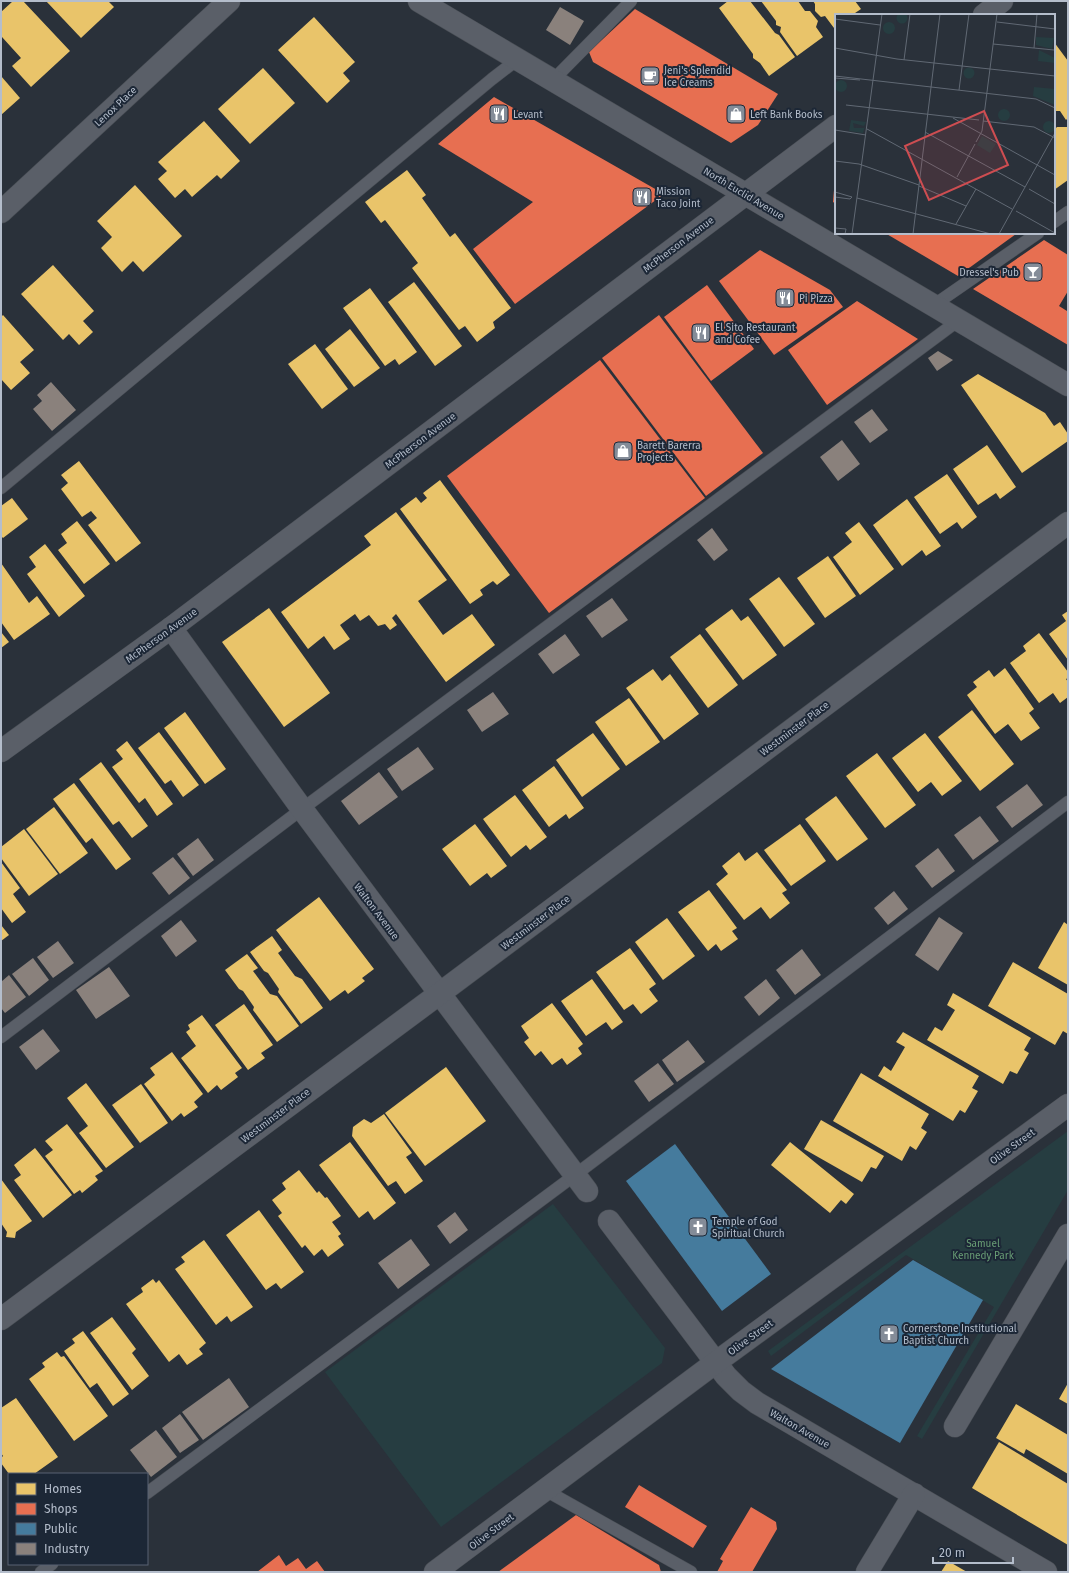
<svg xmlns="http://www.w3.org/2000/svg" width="1069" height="1573" font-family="'Fira Sans',sans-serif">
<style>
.green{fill:#263d41}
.homes{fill:#e9c46a}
.shops{fill:#e76f51}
.public{fill:#457b9d}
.industry{fill:#8a817c}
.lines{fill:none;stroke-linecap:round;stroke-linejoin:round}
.service-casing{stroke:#484d54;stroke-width:13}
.minor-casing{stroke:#484d54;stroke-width:23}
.service{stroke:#5a5f68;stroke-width:12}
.minor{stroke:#5a5f68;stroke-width:22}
.labels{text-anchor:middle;stroke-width:4;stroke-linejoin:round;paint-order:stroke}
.poi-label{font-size:10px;fill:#b4bdcb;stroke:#1c2736;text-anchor:start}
.street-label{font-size:10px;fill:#b4bdcb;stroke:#1c2736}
.park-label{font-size:10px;fill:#699e75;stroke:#1c2736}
.inset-road{fill:none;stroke:#616974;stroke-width:1}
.view{fill:#ce4d51;fill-opacity:0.15;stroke:#ce4d51;stroke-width:2}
.inset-edge{fill:none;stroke:#b4bdcb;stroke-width:2}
</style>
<rect width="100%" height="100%" fill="#2a313a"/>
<g class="green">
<path d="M1068,1131V1190L922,1439L917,1436L994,1307L906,1255L771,1356L768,1351Z"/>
<path d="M553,1204L665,1348L662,1363L441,1527L325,1372Z"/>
</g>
<g class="homes">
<path d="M13,1H23L70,51L31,87L12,66L21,58L2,37L1,39V12Z"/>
<path d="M46,1H108L114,7L81,38Z"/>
<path d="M728,1H750L775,33L779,35L795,57L769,76L760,63L753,58V54L719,8Z"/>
<path d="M761,1H798L805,11H810L818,21L816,27L823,37L797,56L780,32L781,27L776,25V21Z"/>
<path d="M813,1H855L861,9L852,15H836V27L834,28L825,16L821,17L815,11V4Z"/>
<path d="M314,17L355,62L343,73L350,81L327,103L278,50Z"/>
<path d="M1054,42L1068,61V118L1066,120L1060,111H1054Z"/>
<path d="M263,68L295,103L250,144L218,109Z"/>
<path d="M1,76L20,98L1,115Z"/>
<path d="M204,121L240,161L221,179L217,175L192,197L185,189L175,198L158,179L167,171L158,162Z"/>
<path d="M1057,127H1068V180L1054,190V130Z"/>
<path d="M407,170L426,195L422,198L450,237L455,233L511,308L493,322L495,328L477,342L465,326L459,330L412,268L418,263L385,220L381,223L365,202Z"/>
<path d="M135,185L182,236L143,272L133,261L122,272L101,248L112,237L97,221Z"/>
<path d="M53,265L94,311L83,321L93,332L79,345L69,334L63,340L21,294Z"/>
<path d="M414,282L462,346L435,366L388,302Z"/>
<path d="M370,288L417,352L399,365L395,359L385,366L343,308Z"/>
<path d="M3,315L34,350L20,362L30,373L11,390L1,379V317Z"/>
<path d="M350,329L380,368L354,387L325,349Z"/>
<path d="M315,344L348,389L322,409L288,364Z"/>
<path d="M978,374L1045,413L1054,426L1060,422L1068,434V441L1022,473L961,385Z"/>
<path d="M987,445L1016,487L1000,499L996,493L978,505L953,469Z"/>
<path d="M79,461L141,543L116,562L88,525L97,518L91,511L82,517L61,489L68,483L61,475Z"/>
<path d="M947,474L977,517L962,529L957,522L940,534L914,497Z"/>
<path d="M440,480L510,575L497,585L493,581L480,590L483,595L470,604L400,509L416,497L421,503L427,498L423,493Z"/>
<path d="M12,498L28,519L3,538L1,536V506Z"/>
<path d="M907,499L941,546L926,556L922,550L902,566L873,525Z"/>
<path d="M396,512L447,580L418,601L443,635L472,614L495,645L446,682L396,614L392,618L397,625L390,630L385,624L378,626L369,615L360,621L355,614L340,625L350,639L334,650L324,636L308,649L281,612L371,545L364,536Z"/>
<path d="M77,521L110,564L84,584L58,550L67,543L61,534Z"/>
<path d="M859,522L894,569L860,595L833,557L852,542L845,533Z"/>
<path d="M45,544L85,596L59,617L27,574L36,567L29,557Z"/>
<path d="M828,556L856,596L825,618L797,578Z"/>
<path d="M1,563L29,603L37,596L50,614L14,640L1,622Z"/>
<path d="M779,577L815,624L784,647L749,599Z"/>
<path d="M269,608L330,693L284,727L222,642Z"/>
<path d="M732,609L741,621L748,616L777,655L743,680L705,629Z"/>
<path d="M1068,611V660L1049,634L1066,621L1062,615Z"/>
<path d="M1,632L9,642L1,648Z"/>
<path d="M1039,633L1068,672V678L1066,679L1068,682V697L1060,703L1053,693L1039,703L1010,663L1026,651L1023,646Z"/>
<path d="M700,634L738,685L708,708L670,657Z"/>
<path d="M1005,668L1034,709L1029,713L1040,728L1021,741L1008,724L995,734L967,695L977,687L973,682L989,670L994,677Z"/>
<path d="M653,669L662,681L670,674L699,714L664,740L626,688Z"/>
<path d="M629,698L660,742L626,766L595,722Z"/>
<path d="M972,710L1014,764L980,791L938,737Z"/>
<path d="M185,712L226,769L205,784L164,728Z"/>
<path d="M159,732L199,785L183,797L171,780L165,784L138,748Z"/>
<path d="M593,733L620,769L582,797L556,760Z"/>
<path d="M925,733L962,781L942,796L931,782L918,792L892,758Z"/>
<path d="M127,741L173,804L157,816L145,798L139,803L112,767L123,759L116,750Z"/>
<path d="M877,753L916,805L885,828L846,776Z"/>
<path d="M101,762L148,826L132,838L119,821L113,825L79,779Z"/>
<path d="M554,766L584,808L569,819L566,814L549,827L522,790Z"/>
<path d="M74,783L131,859L116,870L92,838L86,843L53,799Z"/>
<path d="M515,795L547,837L530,850L526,845L511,857L483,819Z"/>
<path d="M836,796L868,839L837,861L805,819Z"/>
<path d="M54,807L88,853L60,874L26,829Z"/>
<path d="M475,824L507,866L491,878L487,873L470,886L442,849Z"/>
<path d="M800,824L826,861L791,886L764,850Z"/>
<path d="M24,829L58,874L29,896L1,858V847Z"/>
<path d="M739,852L745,861L757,852L787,890L782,893L790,903L770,919L761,907L744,920L716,884L728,874L722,866Z"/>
<path d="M1,862L20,888L13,894L26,912L12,923L1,908Z"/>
<path d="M709,890L737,928L732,931L738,939L721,951L716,944L708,951L678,912Z"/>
<path d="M319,897L374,969L362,978L365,981L348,994L345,990L330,1001L276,930Z"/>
<path d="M667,918L695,956L663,980L635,942Z"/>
<path d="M1064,922L1068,925V985L1038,968Z"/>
<path d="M1,925L9,935L1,941Z"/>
<path d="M272,936L282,950L278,953L295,976L302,979L323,1008L301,1024L278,992L279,989L268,973L264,971L250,952Z"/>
<path d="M630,948L656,984L649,989L658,1001L641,1014L633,1004L624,1010L596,972Z"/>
<path d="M247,954L258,968L253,971L270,994L277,996L299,1026L277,1042L253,1010L254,1007L243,991L239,989L225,970Z"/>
<path d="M1013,962L1068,994V1034L1063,1031L1055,1045L988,1006Z"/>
<path d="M592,979L623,1022L612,1030L606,1022L586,1036L561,1001Z"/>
<path d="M953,993L1031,1038L1024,1050L1029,1053L1017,1074L1010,1071L1003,1084L927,1040L935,1027L942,1031L955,1010L947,1005Z"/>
<path d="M552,1003L583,1044L578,1048L582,1054L567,1065L562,1058L552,1065L541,1051L535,1056L524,1042L529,1038L521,1026Z"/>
<path d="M244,1004L273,1045L261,1053L265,1058L248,1070L215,1025Z"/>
<path d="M202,1015L242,1068L235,1073L238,1077L221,1090L217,1085L208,1093L181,1058L196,1046L186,1032L190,1029L188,1025Z"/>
<path d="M903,1032L979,1076L972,1088L978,1091L965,1113L960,1110L953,1121L878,1076L884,1066L891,1071L905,1047L896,1042Z"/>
<path d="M172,1052L203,1094L194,1102L198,1107L184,1117L181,1113L172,1121L144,1084L155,1075L150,1068Z"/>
<path d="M446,1067L486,1121L425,1166L385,1113Z"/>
<path d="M861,1073L929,1114L921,1128L927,1132L916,1150L910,1146L902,1161L833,1121Z"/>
<path d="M86,1083L134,1147L106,1168L79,1133L88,1126L67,1098Z"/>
<path d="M141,1084L168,1123L140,1143L112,1105Z"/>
<path d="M384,1114L412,1153L406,1157L423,1181L405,1194L396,1181L388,1186L352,1136L353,1127L364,1119L371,1123Z"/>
<path d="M821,1120L884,1156L876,1169L871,1167L862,1182L804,1149Z"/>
<path d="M67,1124L103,1171L95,1176L98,1180L82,1193L80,1190L74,1194L45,1156L53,1150L45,1141Z"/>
<path d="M350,1142L396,1203L374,1220L368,1211L359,1218L319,1165Z"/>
<path d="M790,1142L854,1194L846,1204L841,1200L830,1213L771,1165Z"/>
<path d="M35,1148L72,1195L43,1218L14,1180L21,1175L14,1165Z"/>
<path d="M299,1170L317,1193L319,1191L325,1198L327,1197L341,1216L332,1222L341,1234L338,1236L344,1245L328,1257L322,1249L314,1256L305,1245L302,1248L278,1216L282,1213L272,1200L286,1189L282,1183Z"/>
<path d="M1,1179L32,1221L16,1232L15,1238L6,1237L7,1232L1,1223Z"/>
<path d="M259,1210L304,1272L281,1289L276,1283L266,1290L226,1235Z"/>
<path d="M204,1240L253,1307L231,1322L227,1316L216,1325L175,1269L185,1262L181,1257Z"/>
<path d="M153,1279L156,1283L159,1280L206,1343L199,1349L203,1354L187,1365L179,1354L169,1362L126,1304L143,1292L141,1288Z"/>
<path d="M112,1317L136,1349L132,1353L149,1376L132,1390L90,1333Z"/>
<path d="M83,1331L129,1394L113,1406L97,1383L90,1388L64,1351L75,1343L72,1339Z"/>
<path d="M57,1352L61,1357L64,1356L108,1416L74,1441L29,1379L45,1367L42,1363Z"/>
<path d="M1068,1383V1404L1059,1399Z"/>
<path d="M16,1398L58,1457L34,1474H9L1,1463V1458L3,1456L1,1453V1408Z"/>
<path d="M1016,1404L1068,1435V1474L1026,1449L1024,1454L996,1438Z"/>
<path d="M999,1442L1068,1484V1545L972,1488Z"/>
<path d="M948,1561L967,1572H941Z"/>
</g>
<g class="shops">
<path d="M635,9L778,94L758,125L731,143L593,62L589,52Z"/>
<path d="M494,97L664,194L515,304L473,249L533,202L438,144Z"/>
<path d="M836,189V204L833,202L834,190Z"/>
<path d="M885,233H1014L1016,234L958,276Z"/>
<path d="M1044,240L1068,255V291L1059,306L1067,311L1068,309V345L973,289Z"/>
<path d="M760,250L830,290L843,307L774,355L719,281Z"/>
<path d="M707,285L754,349L711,381L664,317Z"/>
<path d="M857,301L918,339L827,405L788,350Z"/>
<path d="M659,315L763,453L706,496L602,358Z"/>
<path d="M600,360L705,498L549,613L447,476Z"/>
<path d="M639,1485L707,1526L693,1548L625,1507Z"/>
<path d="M751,1507L776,1522L777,1529L752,1572H717L723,1561L720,1559Z"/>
<path d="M576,1515L659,1565L661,1572H498Z"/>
<path d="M279,1555L286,1566L298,1558L306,1569L317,1561L325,1572H257Z"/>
</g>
<g class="public">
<path d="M675,1144L771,1274L722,1311L626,1181Z"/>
<path d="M913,1260L983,1300L900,1443L771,1369Z"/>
</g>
<g class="industry">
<path d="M560,7L584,21L570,45L546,30Z"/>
<path d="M938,351L953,360L937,371L928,358Z"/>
<path d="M51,382L76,410L52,431L33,409L42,401L37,395Z"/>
<path d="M872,409L888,430L870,443L854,422Z"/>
<path d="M842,440L860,464L838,481L820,457Z"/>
<path d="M712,528L728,550L714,561L697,540Z"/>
<path d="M612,598L628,620L602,638L586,616Z"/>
<path d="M565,634L580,655L553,674L538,654Z"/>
<path d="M493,692L509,714L482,732L467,710Z"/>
<path d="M418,747L434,769L402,791L387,769Z"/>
<path d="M379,772L398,797L359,825L341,801Z"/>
<path d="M1027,784L1043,805L1012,828L996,807Z"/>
<path d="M980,816L999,841L973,860L954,835Z"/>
<path d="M198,838L214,860L193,876L177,854Z"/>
<path d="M938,848L955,871L932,888L915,866Z"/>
<path d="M173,857L190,878L169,895L152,873Z"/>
<path d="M894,891L908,909L888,925L874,908Z"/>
<path d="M939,917L963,933L938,971L915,955Z"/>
<path d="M181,920L197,941L176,957L161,936Z"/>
<path d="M58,941L74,963L53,978L37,957Z"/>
<path d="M802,949L821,975L795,995L776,970Z"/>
<path d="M33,958L49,980L29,996L12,974Z"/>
<path d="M109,967L130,996L96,1019L76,990Z"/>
<path d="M9,975L26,997L5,1013L1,1008V982Z"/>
<path d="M766,979L780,998L759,1016L744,997Z"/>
<path d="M43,1029L60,1051L36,1070L19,1047Z"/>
<path d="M688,1040L705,1062L677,1082L662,1060Z"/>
<path d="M658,1063L674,1084L649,1102L634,1081Z"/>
<path d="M455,1212L468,1230L450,1244L437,1226Z"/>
<path d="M411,1239L430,1265L398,1289L378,1263Z"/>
<path d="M229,1378L249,1407L203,1440L182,1412Z"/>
<path d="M180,1414L199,1440L180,1453L162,1428Z"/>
<path d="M156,1430L177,1457L151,1477L130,1450Z"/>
</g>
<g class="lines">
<g class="service-casing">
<g id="service">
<path d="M553,80L631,1"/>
<path d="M1054,222L1068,212"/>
<path d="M934,305L1038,233"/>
<path d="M1,488L492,79L518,59"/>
<path d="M1,1037L302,809L959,320"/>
<path d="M545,1490L691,1572"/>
<path d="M147,1493L575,1175L1068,802"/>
<path d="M41,1572L52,1564"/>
</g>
</g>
<g class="minor-casing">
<g id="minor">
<path d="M419,1L1068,385"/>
<path d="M984,15L1002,1"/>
<path d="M1,212L229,1"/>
<path d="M171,628L302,809L587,1191"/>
<path d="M1,751L171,628L836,126"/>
<path d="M609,1221L726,1376L741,1391L757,1403L1046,1572"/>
<path d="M1,1319L439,994L1068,523"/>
<path d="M955,1426L1068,1235"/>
<path d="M435,1572L715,1363L1068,1105"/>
<path d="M867,1572L914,1494"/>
</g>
</g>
<use href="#service" class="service"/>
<use href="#minor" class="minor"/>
</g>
<defs>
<g id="cafe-square" transform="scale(1)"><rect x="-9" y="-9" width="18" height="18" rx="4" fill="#848c98" stroke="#1c2736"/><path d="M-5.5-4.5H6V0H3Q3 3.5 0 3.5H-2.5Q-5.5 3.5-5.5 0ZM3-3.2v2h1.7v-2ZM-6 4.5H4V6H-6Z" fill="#fff"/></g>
<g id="restaurant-square" transform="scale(1)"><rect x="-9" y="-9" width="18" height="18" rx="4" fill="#848c98" stroke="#1c2736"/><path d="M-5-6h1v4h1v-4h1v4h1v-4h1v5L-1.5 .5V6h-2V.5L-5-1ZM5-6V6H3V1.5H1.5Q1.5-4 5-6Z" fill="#fff"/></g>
<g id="shop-square" transform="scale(1)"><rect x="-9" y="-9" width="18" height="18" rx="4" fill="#848c98" stroke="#1c2736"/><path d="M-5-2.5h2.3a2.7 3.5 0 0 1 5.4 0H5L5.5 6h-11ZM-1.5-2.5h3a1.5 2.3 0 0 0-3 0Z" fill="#fff"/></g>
<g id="bar-square" transform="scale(1)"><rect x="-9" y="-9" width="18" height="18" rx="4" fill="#848c98" stroke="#1c2736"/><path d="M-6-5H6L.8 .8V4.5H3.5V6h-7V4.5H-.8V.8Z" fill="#fff"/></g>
<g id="church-square" transform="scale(1)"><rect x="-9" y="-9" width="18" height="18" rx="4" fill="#848c98" stroke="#1c2736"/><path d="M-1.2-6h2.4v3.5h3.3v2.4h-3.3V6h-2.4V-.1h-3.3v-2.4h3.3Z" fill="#fff"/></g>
</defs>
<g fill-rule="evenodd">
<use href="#cafe-square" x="650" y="76"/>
<use href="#restaurant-square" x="499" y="114"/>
<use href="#shop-square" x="736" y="114"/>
<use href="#restaurant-square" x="642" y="197"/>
<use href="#bar-square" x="1033" y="272"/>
<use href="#restaurant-square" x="785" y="298"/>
<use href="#restaurant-square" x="701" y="333"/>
<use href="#shop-square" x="623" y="451"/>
<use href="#church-square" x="698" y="1227"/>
<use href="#church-square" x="889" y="1334"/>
</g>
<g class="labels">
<g class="poi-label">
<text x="664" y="74">Jeni's Splendid<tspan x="664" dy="12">Ice Creams</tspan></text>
<text x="513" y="118">Levant</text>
<text x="750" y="118">Left Bank Books</text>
<text x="656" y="195">Mission<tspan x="656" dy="12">Taco Joint</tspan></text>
<text x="1019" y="276" text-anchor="end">Dressel's Pub</text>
<text x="799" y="302">Pi Pizza</text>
<text x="715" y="331">El Sito Restaurant<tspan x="715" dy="12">and Cofee</tspan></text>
<text x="637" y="449">Barett Barerra<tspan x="637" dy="12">Projects</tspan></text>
<text x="712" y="1225">Temple of God<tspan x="712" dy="12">Spiritual Church</tspan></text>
<text x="903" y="1332">Cornerstone Institutional<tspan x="903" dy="12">Baptist Church</tspan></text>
</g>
<g class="street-label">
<text transform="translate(115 106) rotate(-43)" y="4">Lenox Place</text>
<text transform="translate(744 193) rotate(31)" y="4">North Euclid Avenue</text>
<text transform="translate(678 244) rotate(-37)" y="4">McPherson Avenue</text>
<text transform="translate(420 440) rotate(-37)" y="4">McPherson Avenue</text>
<text transform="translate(161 635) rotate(-36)" y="4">McPherson Avenue</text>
<text transform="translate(794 728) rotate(-37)" y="4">Westminster Place</text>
<text transform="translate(377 911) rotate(53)" y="4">Walton Avenue</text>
<text transform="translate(535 922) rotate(-37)" y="4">Westminster Place</text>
<text transform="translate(275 1115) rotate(-37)" y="4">Westminster Place</text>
<text transform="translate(1012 1146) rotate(-36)" y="4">Olive Street</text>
<text transform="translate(750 1337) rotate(-36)" y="4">Olive Street</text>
<text transform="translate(800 1428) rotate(30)" y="4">Walton Avenue</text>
<text transform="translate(491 1531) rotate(-37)" y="4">Olive Street</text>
</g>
<g class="park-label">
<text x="983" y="1247">Samuel<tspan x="983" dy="12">Kennedy Park</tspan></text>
</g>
</g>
<g transform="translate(835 14)">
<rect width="220" height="220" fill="#2a313a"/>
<path d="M61.5 4a5.5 5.5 0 1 1 11 0a5.5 5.5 0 1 1-11 0ZM48 14a6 6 0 1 1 12 0a6 6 0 1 1-12 0ZM201,23L219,24L217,35L201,31ZM204,36L220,44V49L203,47ZM128.5 59a5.5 5.5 0 1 1 11 0a5.5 5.5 0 1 1-11 0ZM0 72a6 6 0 1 1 12 0a6 6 0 1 1-12 0ZM199,73L220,75V91L198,82ZM163 101a6 6 0 1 1 12 0a6 6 0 1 1-12 0ZM16,106L31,108L29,112L18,109L19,114H29L30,112L28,119L14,117ZM208 113a6 6 0 1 1 12 0a6 6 0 1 1-12 0ZM147,122L161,130L155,139L142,131Z" fill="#263d41"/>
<path class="inset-road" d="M0,5L45,11M162,8L220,15M158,30L219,36M0,34L62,45L220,62M199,34L202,0M69,46L75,0M0,62L201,85L220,94M0,64L25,66M124,76L134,0M11,91L144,106M118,104L220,161M148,107L199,113L220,124M32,115L177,195M0,116L31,121M90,118L190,173M141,128L147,117L162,0M0,147L24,150L84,171M122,163L140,130M84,172L131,192M194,175L220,190M0,178L17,183L15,185L0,183M22,184L156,220M181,197L220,219M121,210L141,175M0,214L11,215L10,220M17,220L47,0M78,220L105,0M164,220L220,119"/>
<path class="view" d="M149,97L173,151L94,186L70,132Z"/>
<rect width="220" height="220" class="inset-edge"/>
</g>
<rect width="1069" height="1573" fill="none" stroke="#b4bdcb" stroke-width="4"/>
<rect x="8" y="1473" width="140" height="92" fill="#1c2736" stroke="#596372"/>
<rect x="16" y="1483" width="20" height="12" fill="#e9c46a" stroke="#596372"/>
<text x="44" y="1493" font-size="12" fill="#b4bdcb">Homes</text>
<rect x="16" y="1503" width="20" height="12" fill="#e76f51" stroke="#596372"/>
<text x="44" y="1513" font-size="12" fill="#b4bdcb">Shops</text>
<rect x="16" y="1523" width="20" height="12" fill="#457b9d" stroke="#596372"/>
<text x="44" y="1533" font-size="12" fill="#b4bdcb">Public</text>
<rect x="16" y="1543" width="20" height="12" fill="#8a817c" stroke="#596372"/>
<text x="44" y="1553" font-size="12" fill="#b4bdcb">Industry</text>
<path d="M933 1557v6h80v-6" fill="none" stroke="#b4bdcb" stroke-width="2"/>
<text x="939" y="1557" font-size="12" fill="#b4bdcb" stroke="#1c2736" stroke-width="3" paint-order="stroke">20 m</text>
</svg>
